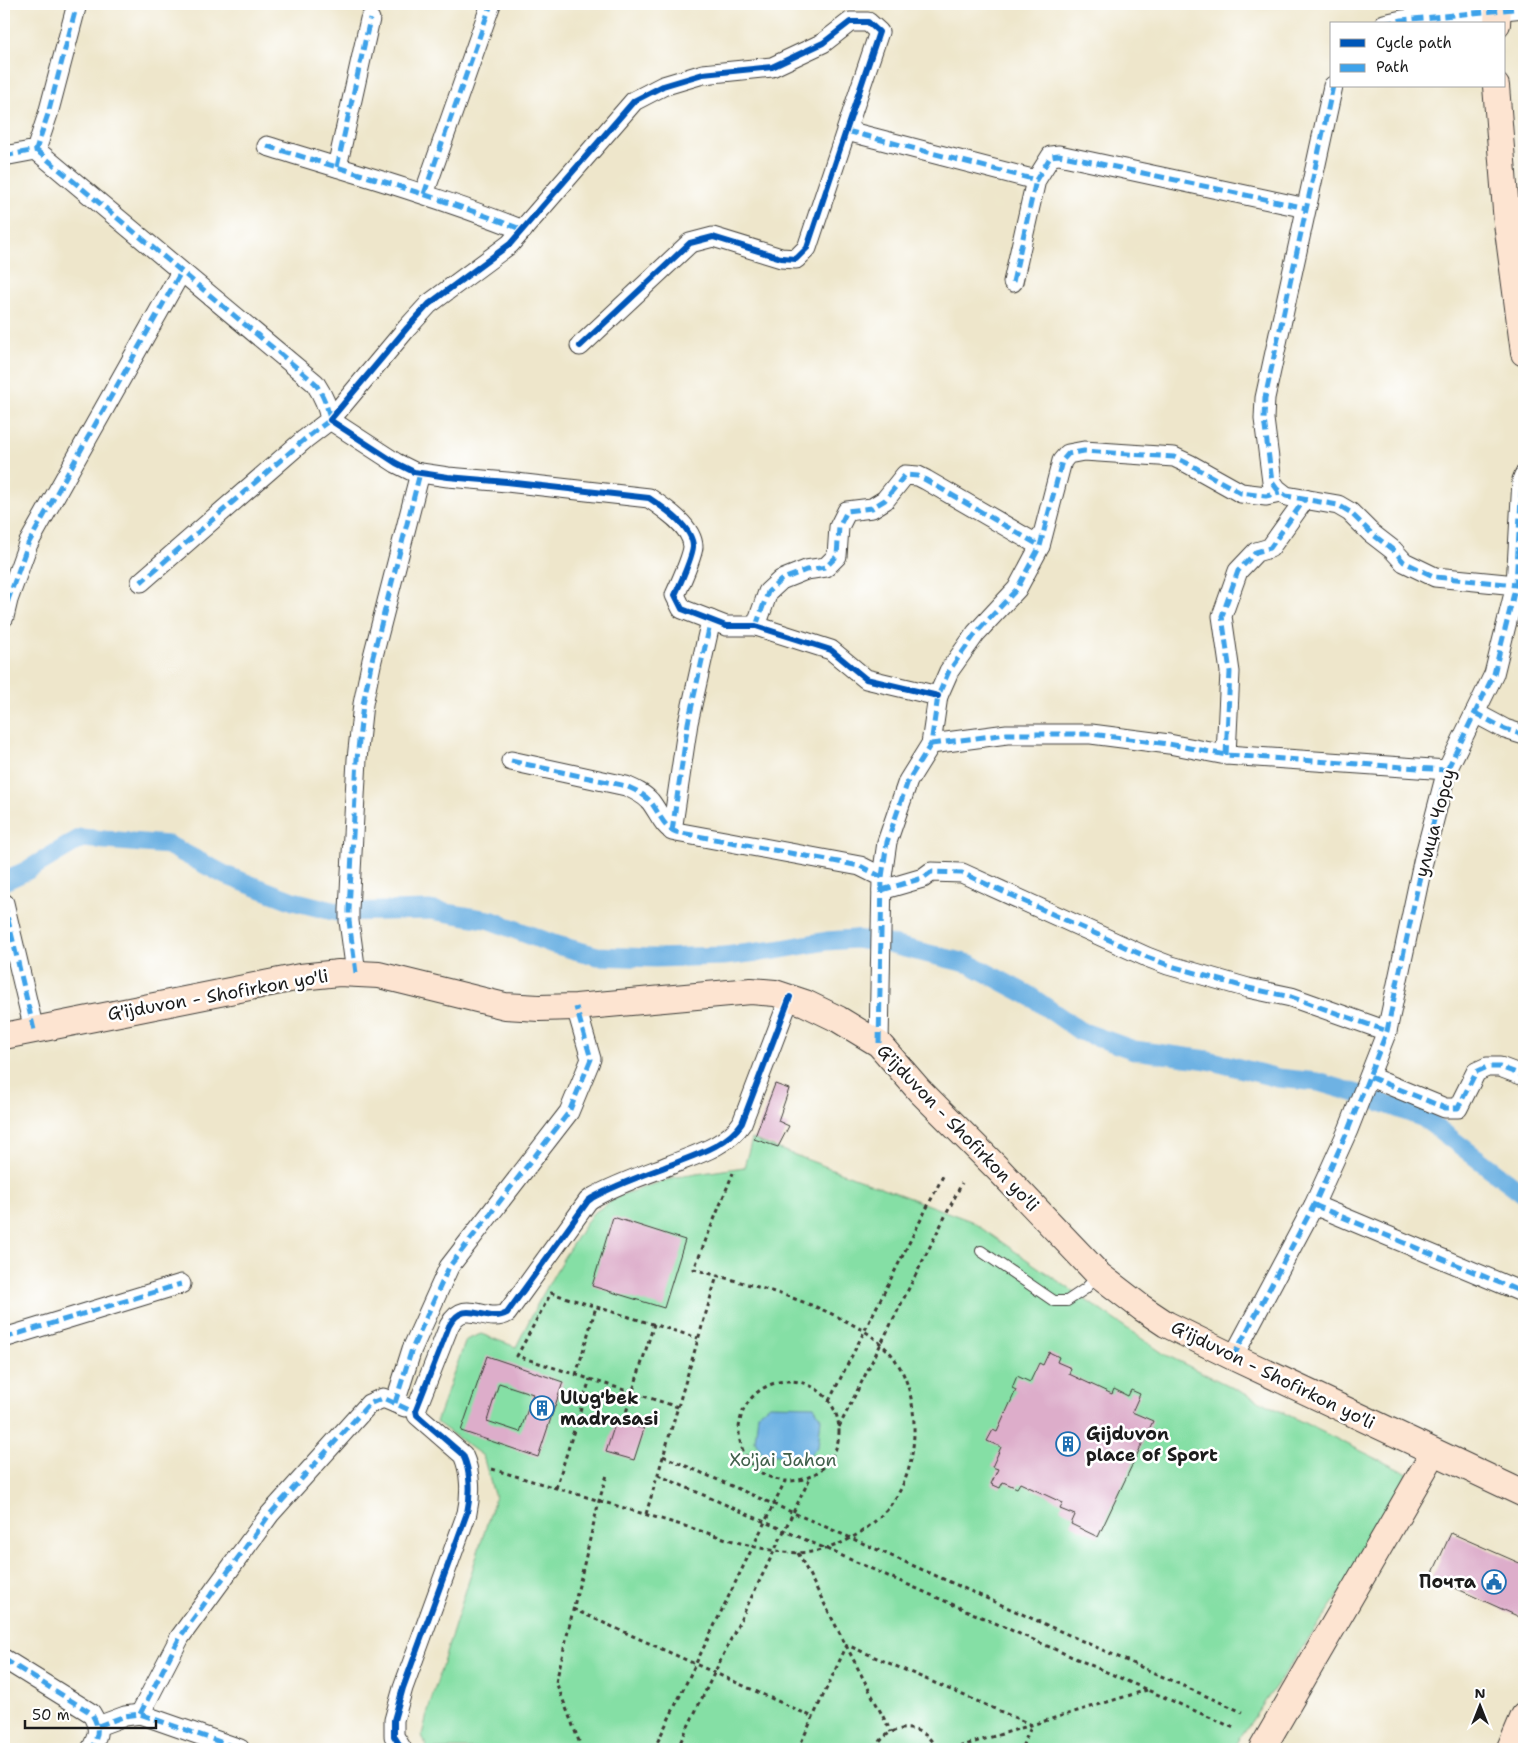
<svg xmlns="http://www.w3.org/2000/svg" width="1528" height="1753" font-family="'Shantell Sans',sans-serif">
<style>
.green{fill:#85dfa5;stroke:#507e60}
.water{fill:#6eb2e3;stroke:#456780}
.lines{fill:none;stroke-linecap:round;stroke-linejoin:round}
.canal{stroke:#6eb2e3;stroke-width:19}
.building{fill:#ddadca;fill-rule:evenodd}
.lane-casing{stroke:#3c3a36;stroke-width:12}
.street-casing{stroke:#3c3a36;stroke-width:21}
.secondary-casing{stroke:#3c3a36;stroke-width:28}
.path{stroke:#3c3a36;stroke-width:3;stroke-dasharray:4 4;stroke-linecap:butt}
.lane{stroke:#fff;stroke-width:10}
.street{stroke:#fff;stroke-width:19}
.secondary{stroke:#fde4d1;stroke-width:26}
.quiet{stroke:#3da2ea;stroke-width:5;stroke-dasharray:10 5;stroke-linecap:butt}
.cycleway-casing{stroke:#fff;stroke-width:9}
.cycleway{stroke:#0057b8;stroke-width:6}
.labels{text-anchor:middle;stroke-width:5;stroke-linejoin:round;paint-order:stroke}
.street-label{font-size:18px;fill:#1c1c1c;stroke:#fff}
.poi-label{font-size:18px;font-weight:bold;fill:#1c1c1c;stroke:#fff;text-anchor:start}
.park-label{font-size:18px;fill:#41604c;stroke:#fff}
</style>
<rect width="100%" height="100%" fill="#fff"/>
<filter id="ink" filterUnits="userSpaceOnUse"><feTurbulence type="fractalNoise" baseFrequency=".02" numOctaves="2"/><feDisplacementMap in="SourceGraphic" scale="10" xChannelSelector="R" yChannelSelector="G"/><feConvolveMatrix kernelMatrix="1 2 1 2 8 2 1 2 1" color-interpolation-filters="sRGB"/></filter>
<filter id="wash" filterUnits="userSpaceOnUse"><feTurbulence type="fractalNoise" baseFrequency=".0096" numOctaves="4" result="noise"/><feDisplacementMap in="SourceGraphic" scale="20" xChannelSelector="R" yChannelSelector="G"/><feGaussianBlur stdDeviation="1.12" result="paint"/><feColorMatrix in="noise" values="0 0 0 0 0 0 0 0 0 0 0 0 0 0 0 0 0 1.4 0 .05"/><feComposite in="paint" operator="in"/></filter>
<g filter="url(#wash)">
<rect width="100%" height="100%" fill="#eee6cb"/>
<path class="green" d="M752,1139L971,1221L1164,1354L1408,1474L1336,1600L1232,1749H427L422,1735L429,1707L495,1498L483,1456L436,1422L466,1340L481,1334L516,1347L538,1303L564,1257L592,1214L621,1195L676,1177L744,1167Z"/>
<path class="water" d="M769,1405L814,1406L821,1418L818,1447L807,1457L763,1454L755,1441L758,1414Z"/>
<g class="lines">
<path class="canal" d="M4,881L26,871L81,838L168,845L225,875L293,901L337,912L430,910L490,920L553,944L597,956L655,958L724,956L776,950L827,941L855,939L884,943L970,964L1030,996L1080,1031L1134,1050L1208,1060L1278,1078L1318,1082L1362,1095L1424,1118L1524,1194"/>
</g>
<g id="blocks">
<g class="building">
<path d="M775,1084L789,1089L778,1121L789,1126L778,1147L754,1139Z"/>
<path d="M613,1217L685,1240L664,1308L592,1286Z"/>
<path d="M1049,1352L1059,1357L1057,1362L1071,1368L1069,1374L1112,1394L1114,1389L1128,1396L1131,1390L1140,1394L1132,1412L1153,1421L1098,1537L1071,1524L1075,1515L1060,1509L1063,1503L1020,1483L1017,1488L1003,1482L1000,1488L991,1484L998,1469L992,1467L1001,1447L987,1441L993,1430L997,1432L1016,1390L1012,1388L1017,1376L1030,1382L1039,1363L1043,1365Z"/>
<path d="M487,1356L563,1382L538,1457L461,1431ZM499,1383L533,1394L520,1432L487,1421Z"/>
<path d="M616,1421L644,1429L634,1460L606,1452Z"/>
<path d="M1451,1533L1524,1565V1619L1431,1577Z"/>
</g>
</g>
</g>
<g filter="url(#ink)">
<use href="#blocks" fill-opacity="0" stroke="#3c3a36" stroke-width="1"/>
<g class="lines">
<g class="lane-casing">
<path id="lane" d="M981,1251L1054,1301H1067L1085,1289L1098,1276"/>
</g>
<g class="street-casing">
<g id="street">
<path d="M1384,24L1402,20L1524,8"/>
<path d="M1333,86L1265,398L1264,419L1272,482L1277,489L1286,496L1338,505L1350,512L1371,533L1393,550L1404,562L1435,577L1516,585"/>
<path d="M847,131L1036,180L1051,156L1059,155L1306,208"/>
<path d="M267,146C353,172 439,197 523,230"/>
<path d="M36,150L315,383C323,395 328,407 330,420L305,439L141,582"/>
<path d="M4,156L36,150L48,114L77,4"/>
<path d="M337,167L370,19"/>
<path d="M424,194L491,4"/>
<path d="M1013,282L1036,180"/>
<path d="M580,346L690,243L713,237L781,258L796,259L807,248L879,32L868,22H850L823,43L772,67L703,74L663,86L634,101L510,244L429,304L407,328L330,420L396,463L414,472L448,477L507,482L649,498C664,508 693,527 693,547C692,558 680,584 675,595L682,609L726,626H756L831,650L866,679L938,696"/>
<path d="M4,617L8,600L28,544L181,272"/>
<path d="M756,626L768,592L781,580L806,570L826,567L837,556L839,527L847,511L872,508L885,500L905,475L918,476L926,480L1040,546"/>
<path d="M1475,713L1505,729L1524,735"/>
<path d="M931,744L1007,734H1091L1169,744L1226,755L1447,770"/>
<path d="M1226,755L1230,672L1222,616L1238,571L1256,552L1270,548L1305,499"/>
<path d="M511,761L626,786C635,790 644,794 650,801C659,812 663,827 676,832L860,866L882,877L879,1044"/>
<path d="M672,831L688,723L711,620"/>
<path d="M882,877L887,842L908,781L931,744L938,696L949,671L976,633L1017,589L1040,546L1062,461L1068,454L1084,451L1174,457L1189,464L1241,493L1266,496L1280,493"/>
<path d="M882,890L923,878L931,872L962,873L1147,957L1168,965L1248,988L1291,997L1387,1031"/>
<path d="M4,903L34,1030"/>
<path d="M356,973L349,921V910L357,759L363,704L372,660L420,473"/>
<path d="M1370,1077L1445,1108H1458L1476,1072L1487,1067H1500L1524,1076"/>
<path d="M1314,1205L1524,1293"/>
<path d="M4,1338L181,1284"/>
<path d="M1233,1357L1314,1205L1348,1130L1387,1031L1423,862L1447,770L1494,674L1516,585L1522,480L1524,475"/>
<path d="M395,1403L412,1349L449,1267L569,1112L591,1059L576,1007"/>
<path d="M4,1659L91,1713C100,1727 99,1735 91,1749"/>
<path d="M140,1714L180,1637L270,1514L369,1404L383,1398L405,1407"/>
<path d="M98,1726L125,1716L140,1714L240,1749"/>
<path d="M402,1749L394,1736V1720L403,1688L467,1513C471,1495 471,1472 463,1455L417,1415L416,1410L449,1326C465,1296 486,1325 507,1313L588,1201L592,1198C617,1184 644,1175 670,1165C695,1155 727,1146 742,1123L790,997"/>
</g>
</g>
<g class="secondary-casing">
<g id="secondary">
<path d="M1497,24L1498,4"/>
<path d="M1496,86L1507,223L1524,353"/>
<path d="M4,1036L300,977L339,973L379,975L505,1006L539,1008L576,1007L751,991L775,993L805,1003L838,1019L879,1044L919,1090L999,1170L1099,1275L1142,1308L1166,1324L1233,1357L1524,1494"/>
<path d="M1262,1749L1434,1452"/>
<path d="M1510,1749L1524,1716"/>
</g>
</g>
<g class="path">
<path d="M576,1375L596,1307"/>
<circle cx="789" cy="1431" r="50"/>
<path d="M829,1401L944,1174"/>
<path d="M678,1407L517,1356L551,1293L698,1338"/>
<path d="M624,1419L654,1324"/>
<path d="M839,1427L962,1183"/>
<path d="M663,1456L851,1538L1242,1712"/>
<path d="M492,1469C555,1488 618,1506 681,1525C720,1536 772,1557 811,1552C848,1547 890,1517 904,1482C919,1448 918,1393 896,1361C891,1352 882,1345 874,1338C863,1329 849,1323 836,1316C791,1294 742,1283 694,1269L733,1173"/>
<path d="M658,1475L1234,1728"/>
<path d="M556,1488L590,1379"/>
<path d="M646,1514L717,1276"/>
<path d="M798,1553L891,1732"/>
<path d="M573,1609L813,1717"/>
<path d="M582,1749L556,1682L599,1501L607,1475"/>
<path d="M654,1749L785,1481"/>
<path d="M677,1749L811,1476"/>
<path d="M798,1749L847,1645L1032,1725L1021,1749"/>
<path d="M876,1749C887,1722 925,1722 936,1749"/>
<path d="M952,1749L1147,1690"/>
</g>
<use href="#lane" class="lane"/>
<use href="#street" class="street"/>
<use href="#secondary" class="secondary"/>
<g class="quiet">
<path d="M1384,24L1402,20L1524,8"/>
<path d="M1333,86L1265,398L1264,419L1272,482L1277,489L1286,496L1338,505L1350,512L1371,533L1393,550L1404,562L1435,577L1516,585"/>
<path d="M847,131L1036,180L1051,156L1059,155L1306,208"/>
<path d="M267,146C353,172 439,197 523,230"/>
<path d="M36,150L315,383C323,395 328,407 330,420L305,439L141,582"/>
<path d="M4,156L36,150L48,114L77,4"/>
<path d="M337,167L370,19"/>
<path d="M424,194L491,4"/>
<path d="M1013,282L1036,180"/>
<path d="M4,617L8,600L28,544L181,272"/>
<path d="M756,626L768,592L781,580L806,570L826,567L837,556L839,527L847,511L872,508L885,500L905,475L918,476L926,480L1040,546"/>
<path d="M1475,713L1505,729L1524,735"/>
<path d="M931,744L1007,734H1091L1169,744L1226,755L1447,770"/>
<path d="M1226,755L1230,672L1222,616L1238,571L1256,552L1270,548L1305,499"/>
<path d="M511,761L626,786C635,790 644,794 650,801C659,812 663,827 676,832L860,866L882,877L879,1044"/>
<path d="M672,831L688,723L711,620"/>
<path d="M882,877L887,842L908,781L931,744L938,696L949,671L976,633L1017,589L1040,546L1062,461L1068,454L1084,451L1174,457L1189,464L1241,493L1266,496L1280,493"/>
<path d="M882,890L923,878L931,872L962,873L1147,957L1168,965L1248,988L1291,997L1387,1031"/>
<path d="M4,903L34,1030"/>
<path d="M356,973L349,921V910L357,759L363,704L372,660L420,473"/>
<path d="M1370,1077L1445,1108H1458L1476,1072L1487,1067H1500L1524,1076"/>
<path d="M1314,1205L1524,1293"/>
<path d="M4,1338L181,1284"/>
<path d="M1233,1357L1314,1205L1348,1130L1387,1031L1423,862L1447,770L1494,674L1516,585L1522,480L1524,475"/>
<path d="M395,1403L412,1349L449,1267L569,1112L591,1059L576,1007"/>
<path d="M4,1659L91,1713C100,1727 99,1735 91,1749"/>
<path d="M140,1714L180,1637L270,1514L369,1404L383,1398L416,1413"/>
<path d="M98,1726L125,1716L140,1714L240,1749"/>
</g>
<g class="cycleway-casing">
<g id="cycleway">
<path d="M580,346L690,243L713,237L781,258L796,259L807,248L879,32L868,22H850L823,43L772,67L703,74L663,86L634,101L510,244L429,304L407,328L330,420L396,463L414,472L448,477L507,482L649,498C664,508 693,527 693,547C692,558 680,584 675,595L682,609L726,626H756L831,650L866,679L938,696"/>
<path d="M402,1749L394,1736V1720L403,1688L467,1513C471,1495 471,1472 463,1455L417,1415L416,1410L449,1326C465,1296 486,1325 507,1313L588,1201L592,1198C617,1184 644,1175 670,1165C695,1155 727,1146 742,1123L790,997"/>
</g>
</g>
<use href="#cycleway" class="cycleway"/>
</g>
</g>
<defs>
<g id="building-ring" transform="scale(1.25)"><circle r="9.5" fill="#fff" stroke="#1f6fb2" stroke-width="1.5"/><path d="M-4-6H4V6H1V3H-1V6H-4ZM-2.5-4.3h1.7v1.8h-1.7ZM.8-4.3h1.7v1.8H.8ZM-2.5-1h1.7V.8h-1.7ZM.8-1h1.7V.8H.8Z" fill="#1f6fb2"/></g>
<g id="civic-ring" transform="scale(1.25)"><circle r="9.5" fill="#fff" stroke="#1f6fb2" stroke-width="1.5"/><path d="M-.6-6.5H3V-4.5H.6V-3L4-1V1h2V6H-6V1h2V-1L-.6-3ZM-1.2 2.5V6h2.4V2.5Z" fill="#1f6fb2"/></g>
</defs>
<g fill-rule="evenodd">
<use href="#building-ring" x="542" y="1408"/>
<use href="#building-ring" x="1068" y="1444"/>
<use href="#civic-ring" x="1494" y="1582"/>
</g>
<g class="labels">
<g class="street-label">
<text transform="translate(1435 823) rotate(-75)" y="6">улица Чорсу</text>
<text transform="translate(218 995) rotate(-10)" y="6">G'ijduvon - Shofirkon yo'li</text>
<text transform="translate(958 1128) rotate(46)" y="6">G'ijduvon - Shofirkon yo'li</text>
<text transform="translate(1273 1375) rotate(26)" y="6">G'ijduvon - Shofirkon yo'li</text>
</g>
<g class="poi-label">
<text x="560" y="1404">Ulug'bek<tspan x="560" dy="21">madrasasi</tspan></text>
<text x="1086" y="1440">Gijduvon<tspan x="1086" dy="21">place of Sport</tspan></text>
<text x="1476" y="1588" text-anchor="end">Почта</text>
</g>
<g class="park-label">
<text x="783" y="1466">Xo'jai Jahon</text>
</g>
</g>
<rect width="1528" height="1753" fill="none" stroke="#fff" stroke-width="20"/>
<rect x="1330" y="22" width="175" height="65" fill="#ffffff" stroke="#a4a4a4"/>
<rect x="1340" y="39" width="25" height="8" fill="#0057b8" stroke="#a4a4a4"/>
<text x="1376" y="48" font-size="15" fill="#1c1c1c">Cycle path</text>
<rect x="1340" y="64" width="25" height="8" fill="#3da2ea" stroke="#a4a4a4"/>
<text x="1376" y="72" font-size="15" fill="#1c1c1c">Path</text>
<g transform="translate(1480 1706)" stroke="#ffffff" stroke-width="4" paint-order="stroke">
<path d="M0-4L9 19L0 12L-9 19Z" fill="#1c1c1c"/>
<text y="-8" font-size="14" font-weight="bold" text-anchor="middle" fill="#1c1c1c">N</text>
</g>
<path d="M25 1720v8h131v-8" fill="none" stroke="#1c1c1c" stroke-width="2.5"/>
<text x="32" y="1720" font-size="15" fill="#1c1c1c" stroke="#ffffff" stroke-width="4" paint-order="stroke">50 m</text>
</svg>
